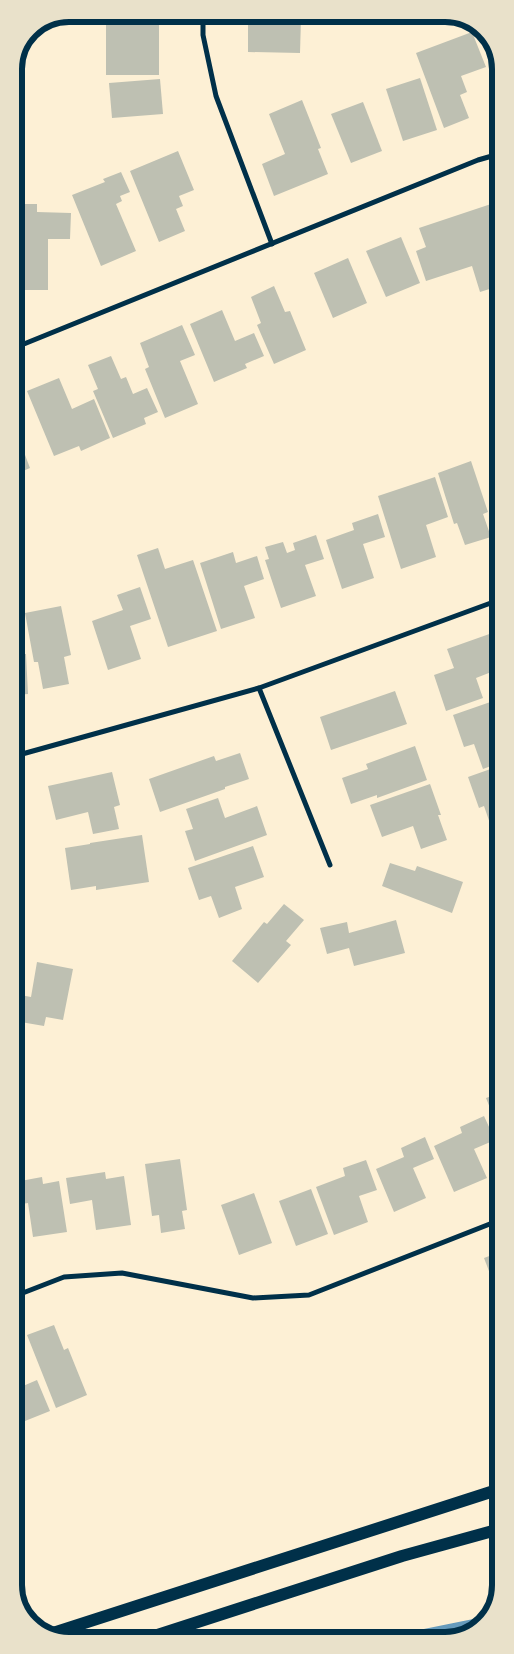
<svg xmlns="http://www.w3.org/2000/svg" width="514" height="1654" font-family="Arial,sans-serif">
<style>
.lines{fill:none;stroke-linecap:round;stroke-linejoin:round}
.stream{stroke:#669bbc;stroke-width:8}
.building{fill:#bec0b2}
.minor{stroke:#003049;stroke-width:5}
.primary{stroke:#003049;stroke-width:12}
.rim{fill:none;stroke:#003049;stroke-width:6}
</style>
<rect width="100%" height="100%" fill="#fdf0d5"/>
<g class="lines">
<path class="stream" d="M395,1639L484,1621"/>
</g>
<g class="building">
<rect x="98" y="14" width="40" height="3"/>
<path d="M248,17L301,18L300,53L248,52Z"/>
<rect x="106" y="24" width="53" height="51"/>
<path d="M472,32L486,67L461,76L467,92L460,95L469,118L444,128L416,53Z"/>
<path d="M484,33L498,55V86L482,34Z"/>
<path d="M420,78L437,130L403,141L386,89Z"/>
<path d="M160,79L163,114L112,118L109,83Z"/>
<path d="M302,100L321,148L318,149L328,174L274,196L262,164L285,154L269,114Z"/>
<path d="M363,102L382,151L351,163L331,114Z"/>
<path d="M178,151L194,190L179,196L183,206L176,209L185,231L159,242L130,171Z"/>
<path d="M121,172L130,192L120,196L122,201L116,204L136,251L101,266L72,195L105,182L103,179Z"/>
<path d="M17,204H37V212L71,213L70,239H48V290H16Z"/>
<path d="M491,204L499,227V286L480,292L472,266L426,281L416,251L426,247L419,228Z"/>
<path d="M401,237L420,283L386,297L366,251Z"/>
<path d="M348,258L367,303L333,318L314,273Z"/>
<path d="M274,286L285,312L290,311L306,350L274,364L257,325L261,323L251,297Z"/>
<path d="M222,310L235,341L254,333L264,356L245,364L247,368L214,382L190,324Z"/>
<path d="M182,325L195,355L180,361L198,404L165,418L145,369L149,367L140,343Z"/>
<path d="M111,356L121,379L126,377L133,394L147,388L158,412L144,418L146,424L113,438L93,391L98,389L88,365Z"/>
<path d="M59,378L72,409L94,399L110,438L81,451L79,446L54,456L27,391Z"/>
<path d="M14,426L30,468L14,475Z"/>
<path d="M499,452V480L490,455Z"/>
<path d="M471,461L488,512L483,514L491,537L465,545L457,523L454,524L438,473Z"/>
<path d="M435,477L448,517L426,525L436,557L401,569L378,496Z"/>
<path d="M378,514L385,537L363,544L374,578L342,589L326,540L354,530L352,523Z"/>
<path d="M316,535L324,559L305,565L316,596L281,608L265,560L269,559L265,547L283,542L287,553L295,550L293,543Z"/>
<path d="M158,548L165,569L193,560L217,631L168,647L137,555Z"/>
<path d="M233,552L236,563L257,556L264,579L244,586L255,618L221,629L200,563Z"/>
<path d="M140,587L151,619L130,626L141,659L108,670L92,621L123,610L117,595Z"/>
<path d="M61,606L71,655L64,657L69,684L43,689L38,662H34L25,613Z"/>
<path d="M14,620H19L21,654H26L28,694L15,695Z"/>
<path d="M495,632L499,644V669L476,678L483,698L446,711L434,675L454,668L447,649Z"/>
<path d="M395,691L407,724L331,750L320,717Z"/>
<path d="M499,699V763L483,769L474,744L464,747L453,715Z"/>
<path d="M415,746L427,780L377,798V795L351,804L342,778L368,769L366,764Z"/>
<path d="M240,753L249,779L225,787V789L160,812L149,779L214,756L216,761Z"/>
<path d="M499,766V839L496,841L484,806L479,808L468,777Z"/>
<path d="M112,772L120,805L114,807L119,829L93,834L88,812L56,820L48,786Z"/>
<path d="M430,784L441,815H438L447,840L421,849L413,826L382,837L370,805Z"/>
<path d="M218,798L225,818L257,806L267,835L195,861L185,831L193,829L186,809Z"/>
<path d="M142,835L149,882L96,890V886L71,890L65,848L90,844V843Z"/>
<path d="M253,846L264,877L235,887L242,909L219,918L211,896L199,900L188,868Z"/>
<path d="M390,863L415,871L417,866L463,882L452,913L382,886Z"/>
<path d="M284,904L304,920L286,941L291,945L258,983L232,961L264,922L267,924Z"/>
<path d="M396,920L405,953L354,966L349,948L327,954L320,928L347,922L349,933Z"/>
<path d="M37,962L73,969L63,1020L46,1017L44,1026L15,1021V994L31,997Z"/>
<path d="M500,1093V1133L486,1098Z"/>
<path d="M484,1116L495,1140L474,1149L487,1178L454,1192L434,1146L462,1133L460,1127Z"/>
<path d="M425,1137L434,1159L413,1168L426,1198L394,1212L376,1169L404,1157L401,1148Z"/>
<path d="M180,1159L187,1210L182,1211L185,1229L161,1233L159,1215L152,1216L145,1164Z"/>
<path d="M366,1160L377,1190L359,1196L368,1222L334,1235L316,1187L345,1176L343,1168Z"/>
<path d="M105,1172L106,1179L124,1176L131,1225L96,1230L92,1200L70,1204L66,1178Z"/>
<path d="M42,1177L43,1184L59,1181L67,1232L33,1237L28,1203L15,1205V1182Z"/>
<path d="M311,1189L328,1234L296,1246L279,1201Z"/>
<path d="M254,1193L272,1243L239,1255L221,1205Z"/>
<path d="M500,1252V1300L484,1258Z"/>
<path d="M54,1325L64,1350L68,1348L87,1395L56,1408L27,1335Z"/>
<path d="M15,1367L23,1386L37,1380L50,1411L15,1425Z"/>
</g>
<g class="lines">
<g class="minor">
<path d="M203,14V35L216,96L272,244"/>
<path d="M14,348L478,160L499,154"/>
<path d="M259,688L330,865"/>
<path d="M15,756L259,688L499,600"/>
<path d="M15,884V889"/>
<path d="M15,1296L64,1277L122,1273L253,1298L309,1295L500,1220"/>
</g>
<g class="primary">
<path d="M50,1634L500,1489"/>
<path d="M142,1640L402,1556L500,1529"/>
</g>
</g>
<path d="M0 0H514V1654H0ZM69 22H445A47 47 0 0 1 492 69V1585A47 47 0 0 1 445 1632H69A47 47 0 0 1 22 1585V69A47 47 0 0 1 69 22Z" fill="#e9e1ca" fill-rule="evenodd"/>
<path class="rim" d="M69 22H445A47 47 0 0 1 492 69V1585A47 47 0 0 1 445 1632H69A47 47 0 0 1 22 1585V69A47 47 0 0 1 69 22Z"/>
</svg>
